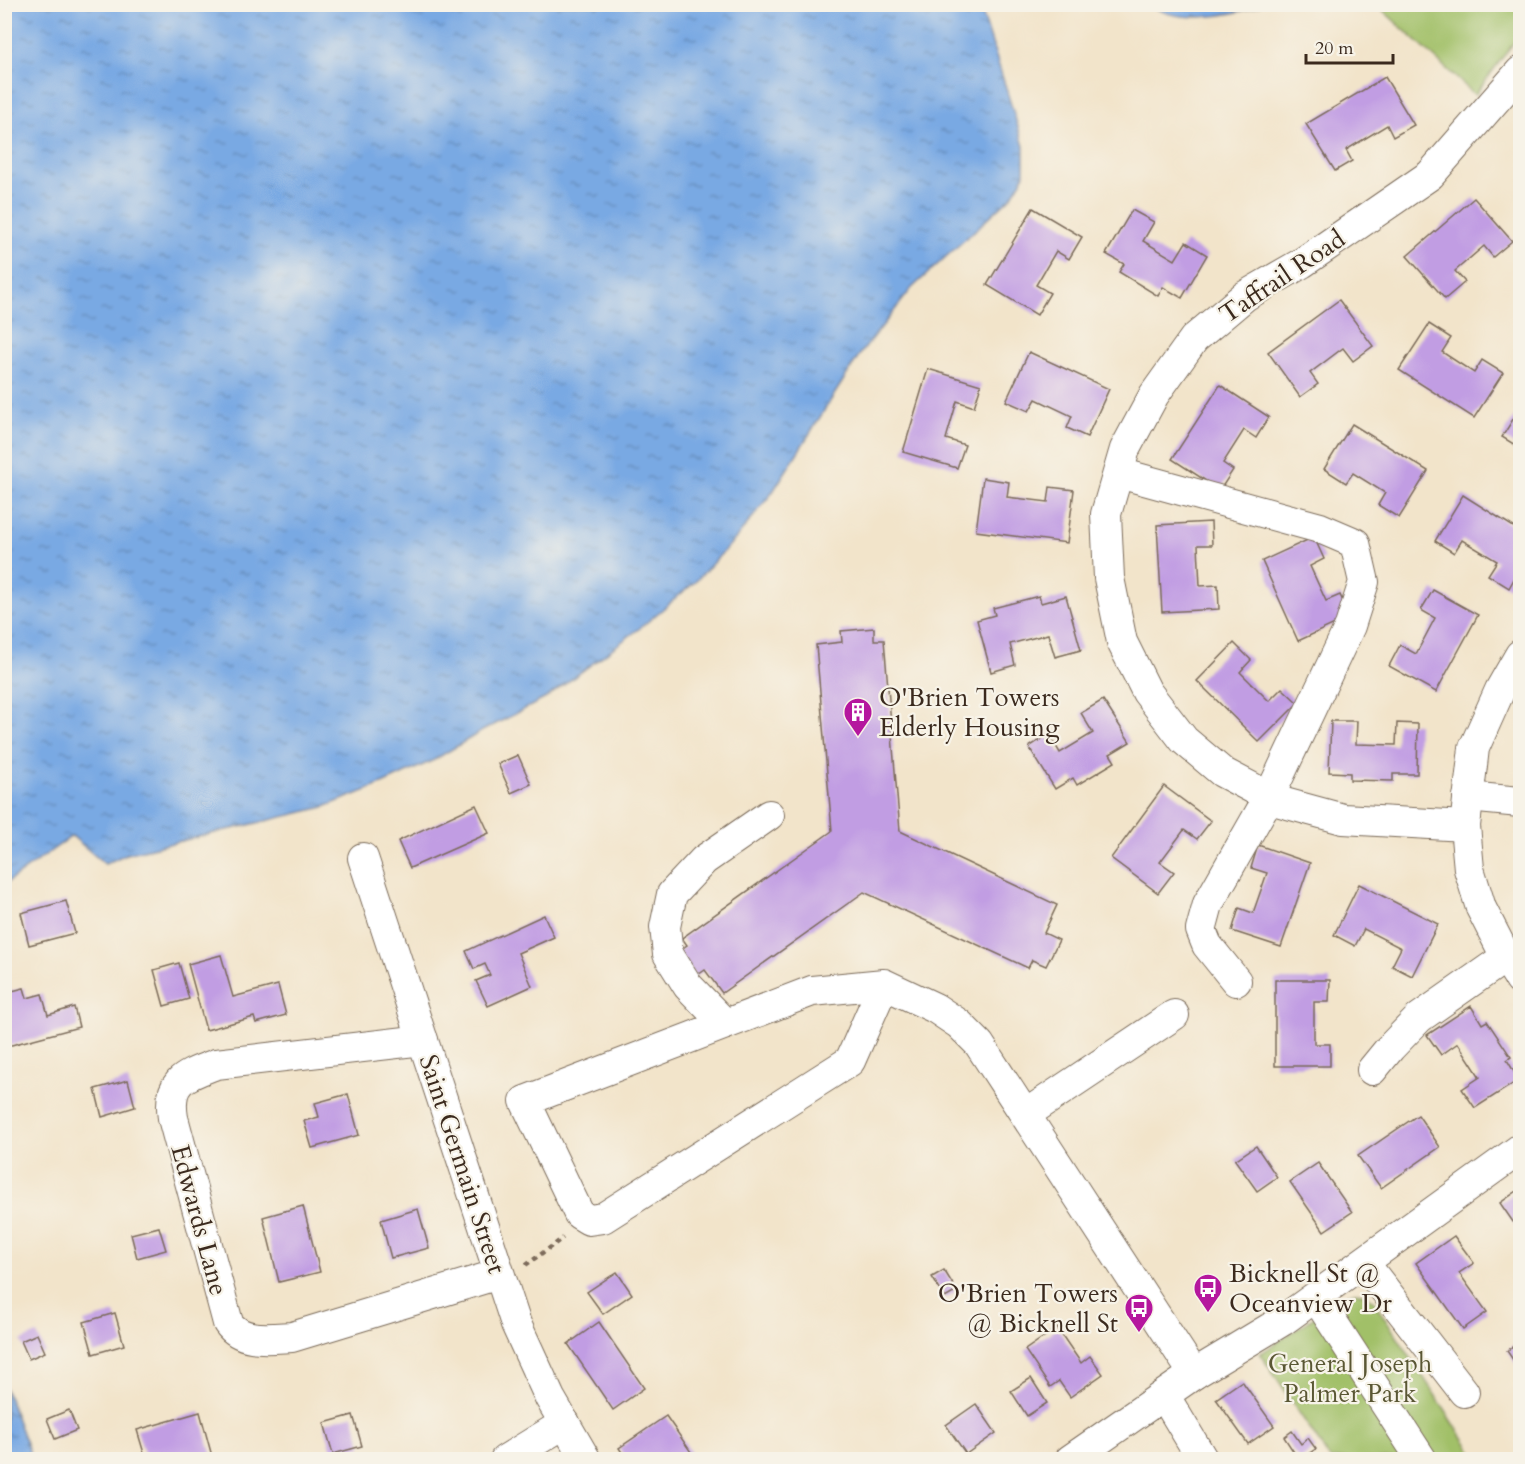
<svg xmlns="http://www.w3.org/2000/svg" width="1525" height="1464" font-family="Cardo,serif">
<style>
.green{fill:#a1c068;stroke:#6e7543;stroke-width:1.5}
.water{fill:url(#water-ripples);stroke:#5a6a80;stroke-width:1.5}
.building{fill:#c19de3}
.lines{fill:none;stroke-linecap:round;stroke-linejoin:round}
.minor-casing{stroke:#7b6b5a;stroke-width:32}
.path{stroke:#7b6b5a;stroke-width:4;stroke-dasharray:4.5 4.5;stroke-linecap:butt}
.minor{stroke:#fff;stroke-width:30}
.labels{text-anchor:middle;stroke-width:4.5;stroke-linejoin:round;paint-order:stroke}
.street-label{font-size:26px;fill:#3b2a1e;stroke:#f7f3e8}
.poi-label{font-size:26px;fill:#3b2a1e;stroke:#f7f3e8;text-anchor:start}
.park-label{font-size:26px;fill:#5a5734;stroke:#f7f3e8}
</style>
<defs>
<pattern id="water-ripples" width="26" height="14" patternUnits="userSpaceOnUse" patternTransform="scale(1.5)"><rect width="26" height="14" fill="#79a9e3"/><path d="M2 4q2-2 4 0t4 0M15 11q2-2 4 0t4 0" fill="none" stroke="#648ab7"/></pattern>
</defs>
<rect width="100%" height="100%" fill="#f7f3e8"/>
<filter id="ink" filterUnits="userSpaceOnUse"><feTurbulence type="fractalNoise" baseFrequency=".0167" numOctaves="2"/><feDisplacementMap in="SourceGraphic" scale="12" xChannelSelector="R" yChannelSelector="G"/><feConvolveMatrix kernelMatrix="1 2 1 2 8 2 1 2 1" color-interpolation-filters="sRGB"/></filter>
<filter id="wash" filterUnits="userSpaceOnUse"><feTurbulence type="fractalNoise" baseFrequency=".008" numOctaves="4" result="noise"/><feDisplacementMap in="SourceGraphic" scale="24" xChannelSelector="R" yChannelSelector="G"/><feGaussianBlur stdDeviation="1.35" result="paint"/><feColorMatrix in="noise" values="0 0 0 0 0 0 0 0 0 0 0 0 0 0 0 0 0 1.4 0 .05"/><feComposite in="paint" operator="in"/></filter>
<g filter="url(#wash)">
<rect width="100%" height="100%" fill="#f2e4ca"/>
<g class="green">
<path d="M1377,5H1520V34L1475,95Z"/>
<path d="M1355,1292L1362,1293L1373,1300L1477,1459H1330L1260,1354L1349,1294Z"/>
</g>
<g class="water">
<path d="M5,4L980,5L1024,146V176L1011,197L912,288L858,357L772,493L737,537L695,582L640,628L546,698L482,731L434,760L382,784L324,807L126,854L105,864L72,836L5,884Z"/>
<path d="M1150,5H1261C1231,16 1178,25 1150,5Z"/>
<path d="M5,1387L7,1393L32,1459H5Z"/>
</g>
<g id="blocks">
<g class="building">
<path d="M1385,77L1414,125L1393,137L1387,125L1346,150L1352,161L1335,171L1306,124Z"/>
<path d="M1474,198L1512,241L1493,257L1484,246L1455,271L1465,282L1445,299L1407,256Z"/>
<path d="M1033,208L1082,237L1069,259L1056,251L1036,285L1050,293L1037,315L987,285Z"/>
<path d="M1132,210L1154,222L1143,241L1175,260L1186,242L1207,255L1182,298L1163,287L1158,296L1119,272L1124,264L1106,254Z"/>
<path d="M1339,300L1373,346L1353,361L1343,348L1310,373L1318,384L1300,397L1268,352Z"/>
<path d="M1429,324L1451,338L1442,352L1474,373L1482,360L1503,373L1474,418L1399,370Z"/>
<path d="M1029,352L1109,389L1087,437L1067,428L1072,416L1036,399L1029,411L1006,401Z"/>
<path d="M928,369L981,385L974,407L957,401L946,439L965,445L957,468L903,452Z"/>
<path d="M1220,385L1269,417L1256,438L1244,430L1223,463L1233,470L1220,490L1172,459Z"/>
<path d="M1520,408V448L1502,437Z"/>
<path d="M1352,424L1428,471L1399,518L1378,505L1385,493L1353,473L1346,483L1324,469Z"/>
<path d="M983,478L1009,482L1007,497L1048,502L1050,487L1074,490L1067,543L976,531Z"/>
<path d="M1463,495L1520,531V568L1509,588L1488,575L1497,561L1462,540L1454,553L1435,541Z"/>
<path d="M1211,522L1212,545H1198L1200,586L1218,585L1219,609L1162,612L1157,525Z"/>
<path d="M1314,537L1324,559L1310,566L1326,601L1340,595L1350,617L1298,641L1262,561Z"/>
<path d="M1433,590L1478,615L1436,692L1389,666L1400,645L1416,654L1435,618L1421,610Z"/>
<path d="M1039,596L1041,603L1066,596L1081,650L1055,657L1048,634L1010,644L1015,665L991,672L977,620L995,615L993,608Z"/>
<path d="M874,628V640H884L900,831L1057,905L1044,933L1059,940L1046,966L1032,960L1028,968L864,892L722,993L705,970L695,977L677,952L687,945L682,938L832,831L816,645L842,642L841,631Z"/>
<path d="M1234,643L1251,660L1240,672L1269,701L1282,688L1298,703L1259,742L1197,681Z"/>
<path d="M1103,700L1130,742L1110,754L1115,762L1077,785L1073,778L1055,789L1029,747L1049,734L1060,753L1093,733L1081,713Z"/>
<path d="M1331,721H1357L1356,744L1396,745L1397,723L1418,724L1417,774H1393V781L1350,780V773L1329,772Z"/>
<path d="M518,755L531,784L511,793L498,764Z"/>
<path d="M1164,786L1211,821L1197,839L1184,830L1160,862L1174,872L1158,893L1111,858Z"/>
<path d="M476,805L489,833L410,868L398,841Z"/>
<path d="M1258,845L1310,863L1281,947L1232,931L1239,908L1253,913L1267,873L1251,868Z"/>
<path d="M1359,884L1438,924L1412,976L1392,966L1401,948L1364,929L1355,946L1334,935Z"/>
<path d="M66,901L75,933L29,945L21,913Z"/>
<path d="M544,915L554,937L518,953L532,986L488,1006L476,981L490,975L485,964L474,969L466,951Z"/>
<path d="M221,955L233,997L278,985L286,1015L256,1023L254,1017L206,1030L188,964Z"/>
<path d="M179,963L189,999L164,1006L154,970Z"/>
<path d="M1275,980H1330L1329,1002H1314V1044H1330V1066H1275Z"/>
<path d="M24,988L27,998L42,994L48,1015L74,1007L79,1027L4,1047V993Z"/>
<path d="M1471,1006L1482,1024L1487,1021L1511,1057L1507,1060L1519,1080L1475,1108L1462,1089L1480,1077L1458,1043L1441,1055L1427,1035Z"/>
<path d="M128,1080L135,1107L102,1117L95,1089Z"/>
<path d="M348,1094L359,1135L312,1148L304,1121L319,1117L315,1103Z"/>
<path d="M1418,1115L1440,1147L1381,1188L1358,1156Z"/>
<path d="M1256,1146L1277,1177L1257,1191L1235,1160Z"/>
<path d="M1318,1163L1352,1212L1324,1231L1290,1182Z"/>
<path d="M1520,1189V1232L1500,1203Z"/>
<path d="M303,1206L320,1272L279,1282L263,1217Z"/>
<path d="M418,1209L429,1248L391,1258L381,1220Z"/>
<path d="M159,1227L166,1250L137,1258L131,1234Z"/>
<path d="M1454,1236L1474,1263L1459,1273L1487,1312L1463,1329L1416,1263Z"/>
<path d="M944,1270L957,1291L945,1298L932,1277Z"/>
<path d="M617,1272L632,1294L603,1314L587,1292Z"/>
<path d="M115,1313L124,1345L93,1354L84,1322Z"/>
<path d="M599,1322L644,1388L613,1410L568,1344Z"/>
<path d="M1057,1328L1081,1363L1090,1356L1103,1374L1070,1397L1059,1381L1050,1387L1025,1350Z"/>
<path d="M37,1334L45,1352L29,1359L21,1341Z"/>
<path d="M1520,1341V1370L1507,1351Z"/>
<path d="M1031,1378L1047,1403L1027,1416L1011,1391Z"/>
<path d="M1242,1381L1274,1426L1248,1444L1216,1399Z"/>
<path d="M976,1404L996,1433L966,1454L946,1425Z"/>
<path d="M69,1410L77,1430L55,1439L47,1419Z"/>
<path d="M200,1412L213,1460H146L137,1430Z"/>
<path d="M353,1415L362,1446L333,1454L324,1423Z"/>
<path d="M666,1416L691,1452L680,1460H627L619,1448Z"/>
<path d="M1292,1431L1301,1444L1308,1438L1316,1449L1299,1460L1284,1437Z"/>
</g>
</g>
</g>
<g filter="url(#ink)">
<use href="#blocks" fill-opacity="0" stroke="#7b6b5a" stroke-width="1.5"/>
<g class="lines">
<g class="minor-casing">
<g id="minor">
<path d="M1119,473L1320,528L1355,543L1364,582L1350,626L1269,797L1208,904L1201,930L1207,945L1236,981"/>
<path d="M1520,655L1500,690L1474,748L1465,826L1469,869L1481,908L1506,957L1520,980"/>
<path d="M1468,797L1520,802"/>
<path d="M1465,826L1343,819L1277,801L1222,772L1184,740L1147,692L1122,642L1109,578L1106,514L1125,449L1154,395L1194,339L1245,296L1302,263L1430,175L1520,72"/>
<path d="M363,858L516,1324L550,1398L586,1460"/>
<path d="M884,984L850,1061L603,1218L589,1220L579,1214L525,1101L812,991L884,984L935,1008L959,1024L979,1044L1194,1374"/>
<path d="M725,1024L688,986L668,954L665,927L672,894L704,860L769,815"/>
<path d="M423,1040L216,1064C185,1076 167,1080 173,1118L228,1323C242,1343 270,1338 292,1337L499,1274"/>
<path d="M1372,1070L1390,1048L1419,1018L1506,957"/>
<path d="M1026,1114L1174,1015"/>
<path d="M1364,1263L1464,1392"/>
<path d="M1316,1297L1422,1460"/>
<path d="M1164,1395L1203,1460"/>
<path d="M505,1460L565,1423"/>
<path d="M1070,1460L1194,1374L1282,1321L1520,1149"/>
</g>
</g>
<path class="path" d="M526,1265L563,1238"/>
<use href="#minor" class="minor"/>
</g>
</g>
<defs>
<g id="building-pin" transform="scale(1.5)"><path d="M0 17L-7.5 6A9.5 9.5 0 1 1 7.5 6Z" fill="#b5179e" stroke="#f7f3e8"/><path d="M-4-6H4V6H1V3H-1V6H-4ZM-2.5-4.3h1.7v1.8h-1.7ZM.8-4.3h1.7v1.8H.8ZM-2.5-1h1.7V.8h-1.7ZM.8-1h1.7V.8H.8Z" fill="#fff"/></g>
<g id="bus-pin" transform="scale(1.5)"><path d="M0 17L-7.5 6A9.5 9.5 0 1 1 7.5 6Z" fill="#b5179e" stroke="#f7f3e8"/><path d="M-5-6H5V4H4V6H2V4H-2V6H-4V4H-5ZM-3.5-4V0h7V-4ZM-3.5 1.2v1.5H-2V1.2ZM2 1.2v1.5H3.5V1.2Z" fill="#fff"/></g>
</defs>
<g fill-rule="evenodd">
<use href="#building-pin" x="858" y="712"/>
<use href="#bus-pin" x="1208" y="1288"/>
<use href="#bus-pin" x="1139" y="1308"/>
</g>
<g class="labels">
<g class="street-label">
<text transform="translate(1282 276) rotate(-34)" y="9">Taffrail Road</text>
<text transform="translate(463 1164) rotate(72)" y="9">Saint Germain Street</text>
<text transform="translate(200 1220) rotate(75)" y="9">Edwards Lane</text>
</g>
<g class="poi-label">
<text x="879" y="706">O'Brien Towers<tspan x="879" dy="30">Elderly Housing</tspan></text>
<text x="1229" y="1282">Bicknell St @<tspan x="1229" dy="30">Oceanview Dr</tspan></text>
<text x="1118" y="1302" text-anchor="end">O'Brien Towers<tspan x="1118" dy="30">@ Bicknell St</tspan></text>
</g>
<g class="park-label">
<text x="1350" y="1372">General Joseph<tspan x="1350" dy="30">Palmer Park</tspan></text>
</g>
</g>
<rect width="1525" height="1464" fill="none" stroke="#f7f3e8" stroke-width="24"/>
<path d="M1306 54v9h87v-9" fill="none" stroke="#3b2a1e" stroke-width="3"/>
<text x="1315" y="54" font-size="18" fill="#3b2a1e" stroke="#f7f3e8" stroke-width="4.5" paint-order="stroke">20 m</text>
</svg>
